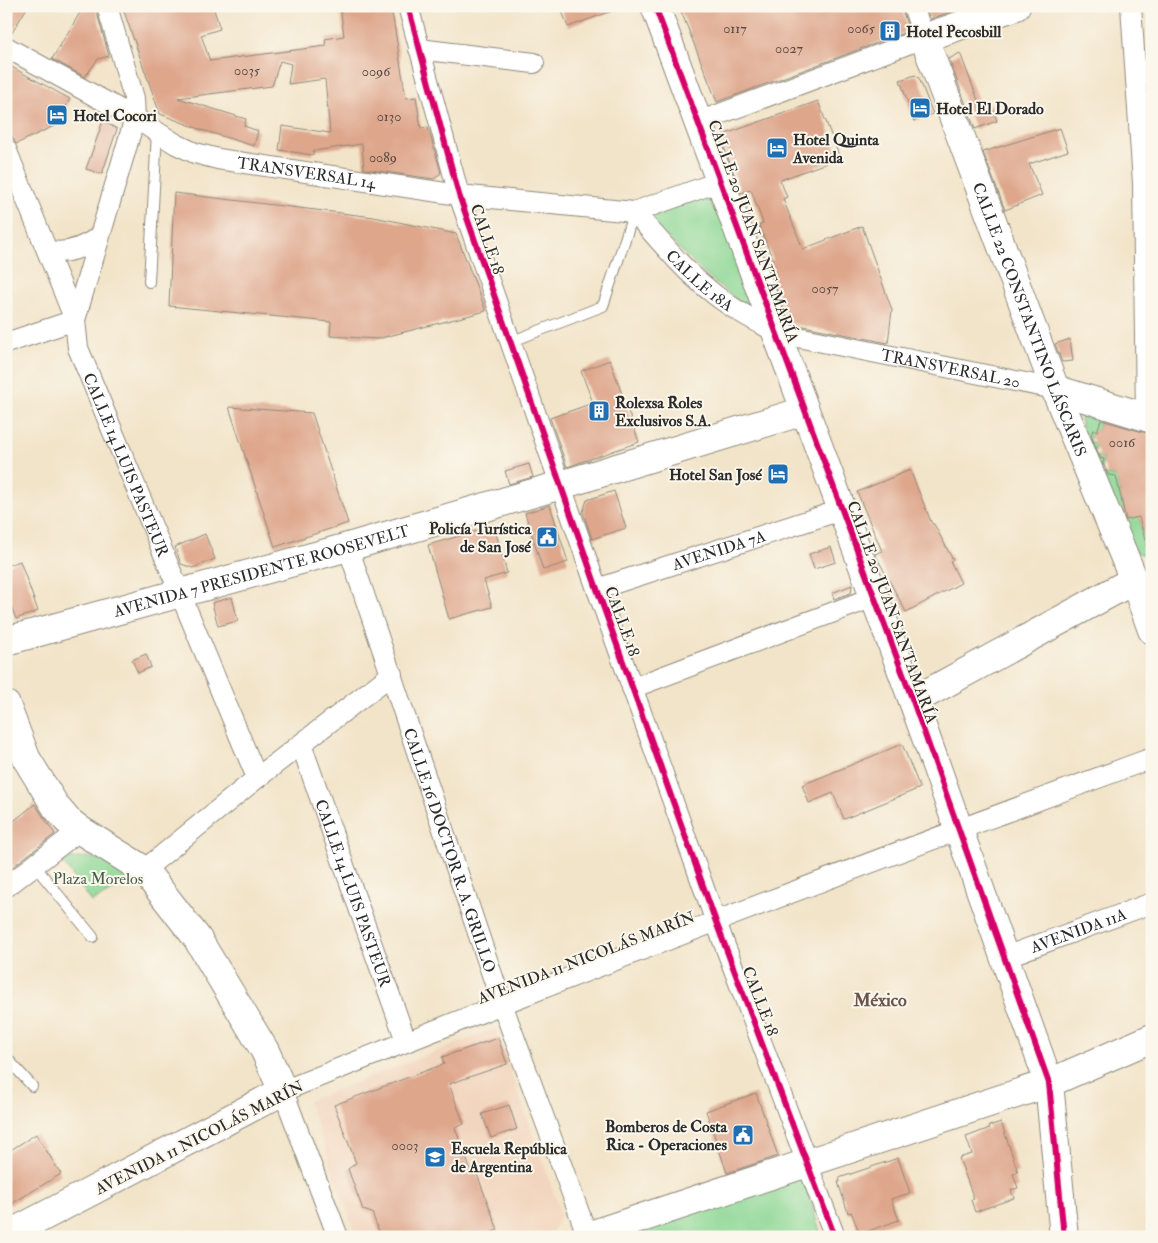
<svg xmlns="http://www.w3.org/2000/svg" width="1158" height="1243" font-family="'IM FELL Double Pica',serif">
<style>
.built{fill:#f2d5be}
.green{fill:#88d592;stroke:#5a805e;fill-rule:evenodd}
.building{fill:#dea68b}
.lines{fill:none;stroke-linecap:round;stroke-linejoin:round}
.lane-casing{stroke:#8e887a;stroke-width:12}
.street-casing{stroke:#8e887a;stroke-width:22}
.secondary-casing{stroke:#8e887a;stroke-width:30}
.lane{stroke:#fff;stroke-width:10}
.street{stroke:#fff;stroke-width:20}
.secondary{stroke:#fff;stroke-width:28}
.cycleway-casing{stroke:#fbf7ec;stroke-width:9}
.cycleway{stroke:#d6006c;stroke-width:6}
.labels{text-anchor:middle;stroke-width:4;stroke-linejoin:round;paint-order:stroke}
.number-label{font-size:14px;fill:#584a43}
.poi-label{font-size:16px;font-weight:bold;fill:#2b2b2b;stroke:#fbf7ec;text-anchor:start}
.street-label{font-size:16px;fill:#2b2b2b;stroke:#fbf7ec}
.park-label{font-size:16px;fill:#475e4a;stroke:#fbf7ec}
.neighbourhood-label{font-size:18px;font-weight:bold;fill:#6a564d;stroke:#fbf7ec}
</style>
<rect width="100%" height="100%" fill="#fbf7ec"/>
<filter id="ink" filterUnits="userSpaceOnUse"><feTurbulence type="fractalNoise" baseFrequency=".02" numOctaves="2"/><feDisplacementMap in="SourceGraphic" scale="10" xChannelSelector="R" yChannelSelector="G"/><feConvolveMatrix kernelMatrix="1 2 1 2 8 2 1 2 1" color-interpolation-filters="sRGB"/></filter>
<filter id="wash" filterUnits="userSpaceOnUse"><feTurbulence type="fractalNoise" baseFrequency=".0096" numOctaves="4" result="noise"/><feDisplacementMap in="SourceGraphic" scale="20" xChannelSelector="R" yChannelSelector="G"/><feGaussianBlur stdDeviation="1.12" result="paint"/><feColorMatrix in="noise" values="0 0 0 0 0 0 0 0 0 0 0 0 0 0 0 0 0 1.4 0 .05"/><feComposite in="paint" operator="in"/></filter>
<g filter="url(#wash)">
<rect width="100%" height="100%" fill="#f2e4c9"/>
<path class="built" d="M495,1029L561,1213L552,1232L536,1237H357L308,1101Z"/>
<g class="green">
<path d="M715,195L766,315L742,304L702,272L646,216Z"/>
<path d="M1079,406L1103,414L1097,431H1093L1089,441L1096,444L1093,455L1104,459L1099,474L1126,478L1129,466H1151L1152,509L1138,512L1148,554C1122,560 1106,493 1099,475C1095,463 1087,452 1084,440C1081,429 1080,417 1079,406ZM1142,475L1148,503L1129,508L1132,518L1126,520L1117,480Z"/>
<path d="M87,857L112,863L130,881L92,902L61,860Z"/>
<path d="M801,1172L822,1237H601Z"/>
</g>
<g id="blocks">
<g class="building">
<path d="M6,6H28L10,36L6,35Z"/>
<path d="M84,6H95L109,56L98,59L85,77L52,59Z"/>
<path d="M122,6H213L220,29L201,35L210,61L326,46L325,39L344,36L340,6H391L406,98L416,97L421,128L428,127L441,173L434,179L364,169L362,144L313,151V155L279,150L282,126L330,133L325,79L288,84L291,64L280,61L272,86L178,98L246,119L244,126L258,131L254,146L202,130L160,114Z"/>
<path d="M560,6H619L620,8L568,27Z"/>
<path d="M679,6H901L909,31L717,102Z"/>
<path d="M931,6H949L951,12L930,19L926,8Z"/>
<path d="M960,53L981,108L991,104L997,121L975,129L949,59Z"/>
<path d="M6,64L70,99L56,125L16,144L6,124Z"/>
<path d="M915,75L919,78L933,114L914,121L900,80Z"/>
<path d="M818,101L840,158L780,180L787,197L783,199L803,249L862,226L892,310L888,343L789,323L767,263L773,260L759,225L763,223L751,190L741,193L720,136Z"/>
<path d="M103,121L117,129L102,174L86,169Z"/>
<path d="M1060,128L1068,151L1029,164L1042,195L1005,210L983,152Z"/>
<path d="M174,193L374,217L456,234L486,311L377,339L330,336L331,322L169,306Z"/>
<path d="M1070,339L1073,361L1062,362L1055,344Z"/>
<path d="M610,360L639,442L567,467L550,418L593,403L581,371Z"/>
<path d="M229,407L312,413L348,523L275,547Z"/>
<path d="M1101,420L1150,434L1152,454V548H1147L1139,517L1126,520L1116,476L1108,475L1103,463L1104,459L1100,458L1091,435L1093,430L1097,431Z"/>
<path d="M529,464L533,477L509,484L505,471Z"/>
<path d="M910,470L932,524H934L953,560L950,561L961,583L906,612L875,554L882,551L857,492Z"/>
<path d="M614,491L626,528L592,539L583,512L587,500Z"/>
<path d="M550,505L568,562L543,570L525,513Z"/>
<path d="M494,526L507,573L484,580L492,607L449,619L428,545Z"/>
<path d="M205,534L215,559L193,568L181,564L175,547Z"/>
<path d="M831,547L836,562L814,569L809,554Z"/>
<path d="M20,561L38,611L16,619L9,601L6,603V566Z"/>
<path d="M852,585L851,593L834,599L832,593Z"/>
<path d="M232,597L238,621L218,626L212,603Z"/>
<path d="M146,654L151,667L138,673L132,660Z"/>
<path d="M902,744L920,788L844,819L833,793L809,803L802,785Z"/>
<path d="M35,804L55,834L6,872V827Z"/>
<path d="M498,1038L507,1064L449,1084L464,1124L455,1128L471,1171L475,1169L498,1230L493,1232L495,1237H381L372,1213L363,1210L348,1169L356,1163L334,1105L444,1064L442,1057Z"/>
<path d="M756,1093L778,1156L727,1173L706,1111Z"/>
<path d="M509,1105L517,1129L491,1138L482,1114Z"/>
<path d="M1001,1122L1018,1172L1013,1174L1018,1188L1011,1190L1014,1198L975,1212L971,1200L974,1199L959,1158L972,1154L966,1137L990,1128L989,1126Z"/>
<path d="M36,1134L61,1174L6,1207V1153Z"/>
<path d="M898,1158L910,1193L891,1199L899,1220L860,1234L851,1212L848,1213L838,1182H840L839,1178Z"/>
</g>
</g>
</g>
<g filter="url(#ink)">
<use href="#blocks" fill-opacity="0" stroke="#8e887a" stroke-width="1"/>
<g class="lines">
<g class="lane-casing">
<g id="lane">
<path d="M149,282L157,132"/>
<path d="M510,342L603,306L634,212"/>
<path d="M34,865L93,937"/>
<path d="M6,1057L32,1086"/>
</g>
</g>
<g class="street-casing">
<g id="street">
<path d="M408,6L459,195L597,589L716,922L835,1237"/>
<path d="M1131,6L1143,183L1146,416"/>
<path id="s1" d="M6,47L135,118L176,144L195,153L218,159L459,195L634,212L721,181"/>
<path d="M419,49L534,63"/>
<path d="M698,122L924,38L913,6"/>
<path id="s2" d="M6,149L75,320L78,348L257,778"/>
<path id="s3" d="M634,212C658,238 681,268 709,290C730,308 754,320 778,333L1055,389"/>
<path d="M47,250C66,256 84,247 99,237"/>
<path d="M6,343L75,320L135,118L134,98L107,6"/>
<path id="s4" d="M348,547L502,1004L588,1237"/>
<path id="s5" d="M597,589L841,510"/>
<path d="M632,688L874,597"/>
<path id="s6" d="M301,744L406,1041"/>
<path d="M144,870L257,778L392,674"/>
<path d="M6,887L80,830"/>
<path id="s7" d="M1005,957L1152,903"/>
<path d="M338,1237L283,1091C571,975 861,865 1152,758"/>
</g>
</g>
<g class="secondary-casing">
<g id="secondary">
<path d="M655,6L913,701L1049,1083L1064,1237"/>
<path id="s8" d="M1016,6L924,38L1055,389L1134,580L1152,630"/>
<path d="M1055,389L1152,419"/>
<path id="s9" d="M6,641L348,547L561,485L804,411"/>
<path d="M913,701L1134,580"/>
<path d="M6,705L26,758L56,807L67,820L80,830L144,870L197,938L265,1051L283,1091L6,1236"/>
<path d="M584,1237L1049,1083L1152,1038"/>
</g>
</g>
<use href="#lane" class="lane"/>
<use href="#street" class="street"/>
<use href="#secondary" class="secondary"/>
<g class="cycleway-casing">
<g id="cycleway">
<path d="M408,6L459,195L597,589L716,922L835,1237"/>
<path d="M655,6L913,701L1049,1083L1064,1237"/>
</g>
</g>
<use href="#cycleway" class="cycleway"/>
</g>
</g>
<defs>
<g id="building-square" transform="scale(1.125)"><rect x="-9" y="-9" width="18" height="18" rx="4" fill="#1f6fb2" stroke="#fbf7ec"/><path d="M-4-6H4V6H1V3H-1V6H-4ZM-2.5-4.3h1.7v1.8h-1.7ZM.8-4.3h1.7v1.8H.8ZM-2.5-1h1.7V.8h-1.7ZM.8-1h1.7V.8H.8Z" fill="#fff"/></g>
<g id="hotel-square" transform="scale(1.125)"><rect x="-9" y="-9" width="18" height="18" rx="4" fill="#1f6fb2" stroke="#fbf7ec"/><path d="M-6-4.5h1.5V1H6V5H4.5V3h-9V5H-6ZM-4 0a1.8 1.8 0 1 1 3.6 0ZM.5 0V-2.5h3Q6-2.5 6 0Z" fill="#fff"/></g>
<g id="civic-square" transform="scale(1.125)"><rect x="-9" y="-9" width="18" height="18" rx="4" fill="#1f6fb2" stroke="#fbf7ec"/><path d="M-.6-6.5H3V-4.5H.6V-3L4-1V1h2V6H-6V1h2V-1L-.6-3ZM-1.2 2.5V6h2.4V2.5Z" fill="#fff"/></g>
<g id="school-square" transform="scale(1.125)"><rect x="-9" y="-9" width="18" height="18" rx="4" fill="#1f6fb2" stroke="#fbf7ec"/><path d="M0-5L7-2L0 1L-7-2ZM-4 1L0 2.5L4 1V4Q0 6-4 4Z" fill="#fff"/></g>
</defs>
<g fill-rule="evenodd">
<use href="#building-square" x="890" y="31"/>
<use href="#hotel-square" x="920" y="108"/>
<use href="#hotel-square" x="57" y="115"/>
<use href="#hotel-square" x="777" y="148"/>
<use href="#building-square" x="599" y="411"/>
<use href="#hotel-square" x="778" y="474"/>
<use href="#civic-square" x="547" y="537"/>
<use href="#civic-square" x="743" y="1135"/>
<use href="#school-square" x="435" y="1157"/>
</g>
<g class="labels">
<g class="number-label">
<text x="735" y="33">0117</text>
<text x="861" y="33">0065</text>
<text x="789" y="53">0027</text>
<text x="247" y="75">0035</text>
<text x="376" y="76">0096</text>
<text x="389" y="121">0130</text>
<text x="383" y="162">0089</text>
<text x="825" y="293">0057</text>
<text x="1122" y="447">0016</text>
<text x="405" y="1150">0003</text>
</g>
<g class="poi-label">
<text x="906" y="37">Hotel Pecosbill</text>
<text x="936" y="114">Hotel El Dorado</text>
<text x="73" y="121">Hotel Cocori</text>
<text x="793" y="145">Hotel Quinta<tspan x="793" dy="18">Avenida</tspan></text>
<text x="615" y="408">Rolexsa Roles<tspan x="615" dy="18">Exclusivos S.A.</tspan></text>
<text x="762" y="480" text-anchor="end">Hotel San José</text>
<text x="531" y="534" text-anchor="end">Policía Turística<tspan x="531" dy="18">de San José</tspan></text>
<text x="727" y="1132" text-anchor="end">Bomberos de Costa<tspan x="727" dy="18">Rica - Operaciones</tspan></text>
<text x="451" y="1154">Escuela República<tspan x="451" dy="18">de Argentina</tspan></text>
</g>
<g class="street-label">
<text dy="6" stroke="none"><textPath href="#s1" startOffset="330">TRANSVERSAL 14</textPath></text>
<text transform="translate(754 231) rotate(70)" y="6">CALLE 20 JUAN SANTAMARÍA</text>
<text transform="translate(488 239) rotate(71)" y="6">CALLE 18</text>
<text dy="6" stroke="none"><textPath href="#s3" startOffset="95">CALLE 18A</textPath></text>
<text dy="6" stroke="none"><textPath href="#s8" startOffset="398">CALLE 22 CONSTANTINO LÁSCARIS</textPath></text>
<text dy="6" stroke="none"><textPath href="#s3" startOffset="366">TRANSVERSAL 20</textPath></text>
<text dy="6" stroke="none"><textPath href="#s2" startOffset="339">CALLE 14 LUIS PASTEUR</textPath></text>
<text dy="6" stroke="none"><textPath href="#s5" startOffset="128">AVENIDA 7A</textPath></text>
<text dy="6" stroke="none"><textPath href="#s9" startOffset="265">AVENIDA 7 PRESIDENTE ROOSEVELT</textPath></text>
<text transform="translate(893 612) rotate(70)" y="6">CALLE 20 JUAN SANTAMARÍA</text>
<text transform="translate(623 621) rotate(70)" y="6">CALLE 18</text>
<text dy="6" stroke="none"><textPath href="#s4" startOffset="320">CALLE 16 DOCTOR R. A. GRILLO</textPath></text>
<text dy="6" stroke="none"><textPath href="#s6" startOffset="158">CALLE 14 LUIS PASTEUR</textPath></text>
<text dy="6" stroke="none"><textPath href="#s7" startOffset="78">AVENIDA 11A</textPath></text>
<text transform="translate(586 957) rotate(-21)" y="6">AVENIDA 11 NICOLÁS MARÍN</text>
<text transform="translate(761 1001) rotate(69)" y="6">CALLE 18</text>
<text transform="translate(199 1137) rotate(-27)" y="6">AVENIDA 11 NICOLÁS MARÍN</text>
</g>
<g class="park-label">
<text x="98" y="884">Plaza Morelos</text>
</g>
<g class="neighbourhood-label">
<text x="880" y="1006">México</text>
</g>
</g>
<rect width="1158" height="1243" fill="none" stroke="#fbf7ec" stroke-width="25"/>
</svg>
